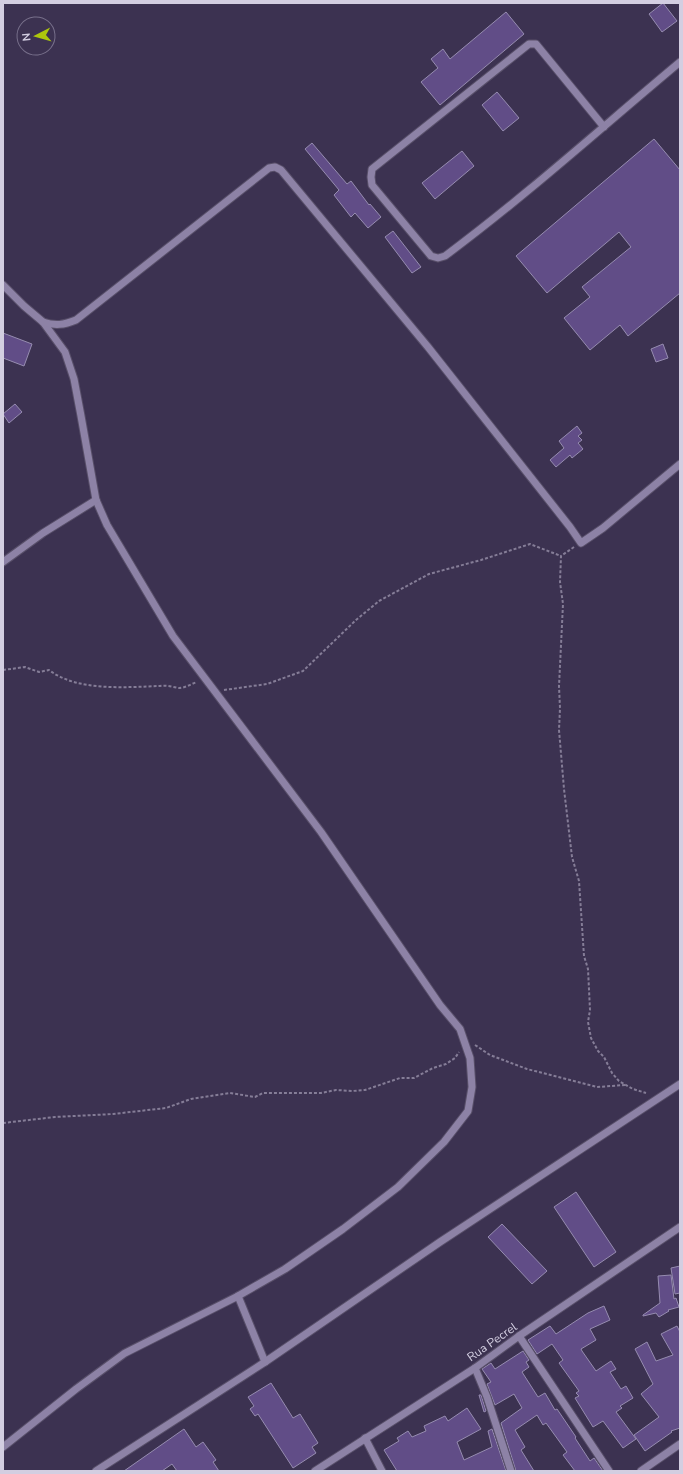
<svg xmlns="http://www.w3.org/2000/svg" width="683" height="1474" font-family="'Nunito Sans',sans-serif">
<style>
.building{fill:#614d87;stroke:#968cb0}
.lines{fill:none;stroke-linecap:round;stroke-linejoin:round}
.minor-casing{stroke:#584f69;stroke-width:9}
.path{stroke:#857d97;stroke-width:2;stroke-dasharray:3 2;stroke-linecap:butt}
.minor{stroke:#8d82a6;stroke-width:7}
.labels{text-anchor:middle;stroke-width:3;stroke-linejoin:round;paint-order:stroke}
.street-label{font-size:12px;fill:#d3cee1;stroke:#3c3251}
</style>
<rect width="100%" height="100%" fill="#3c3251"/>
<g class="building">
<path d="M663,3L677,21L662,32L649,14Z"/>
<path d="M506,12L524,34L440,105L421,82L438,68L431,59L443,49L450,59Z"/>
<path d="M497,92L519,118L503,131L482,105Z"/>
<path d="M654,139L680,170V293L628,336L620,325L590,350L564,318L590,297L582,287L631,247L619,232L547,293L516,256Z"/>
<path d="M312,143L347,184L351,181L369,205L370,204L381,217L368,228L355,213L351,217L334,195L339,190L305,149Z"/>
<path d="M462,151L474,166L435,199L422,183Z"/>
<path d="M393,231L421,267L412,273L385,237Z"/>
<path d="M3,333L32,344L24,366L3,358Z"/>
<path d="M663,344L668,358L656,362L651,349Z"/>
<path d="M15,404L22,412L9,423L3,414Z"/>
<path d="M577,426L582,433L578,436L582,440L578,443L583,449L572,458L570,455L556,467L550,460L564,448L559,441Z"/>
<path d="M576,1192L616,1252L594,1267L554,1207Z"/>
<path d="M502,1224L547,1271L532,1284L488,1237Z"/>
<path d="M680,1266V1293L675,1294L671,1268Z"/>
<path d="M671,1275L674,1299L676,1298L679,1307L668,1310L669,1311L659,1317L656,1313L643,1316V1315L660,1303L658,1276Z"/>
<path d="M604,1306L610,1320L590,1329L596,1340L581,1349L582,1351L596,1371L611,1361L616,1369L610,1372L621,1389L626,1386L633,1398L620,1406L622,1408L616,1412L636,1439L623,1448L603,1421L593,1427L575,1398L579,1396L576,1393L579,1391L559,1363L563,1360L552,1344L537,1354L528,1340L550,1326L556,1334L588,1313Z"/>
<path d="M677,1326L680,1332V1428L671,1431L672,1432L645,1451L634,1435L659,1417L641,1394L653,1384L635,1349L647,1342L656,1361L673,1355L661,1334Z"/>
<path d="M523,1351L529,1360L526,1362L529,1367L522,1372L538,1397L545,1393L555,1410L557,1409L576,1437L575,1438L590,1461L594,1458L603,1471H575L563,1455L567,1452L546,1423L543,1425L537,1415L515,1430L525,1447L521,1450L534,1471H516L501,1423L522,1408L514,1394L495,1405L487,1384L491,1382L482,1369L491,1363L495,1369Z"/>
<path d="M271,1383L293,1418L300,1414L318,1443L312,1447L316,1453L293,1468L258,1414L255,1416L250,1409L254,1406L248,1397Z"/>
<path d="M479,1395H481L486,1411L484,1412Z"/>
<path d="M467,1408L481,1429L457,1442L464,1460L492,1447L488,1431L492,1429L506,1471H397L384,1450L399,1441L397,1438L408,1431L412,1437L426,1431L424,1426L445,1416L448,1421Z"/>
<path d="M184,1429L196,1447L203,1442L216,1460L213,1462L219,1471H177L172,1464L162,1471H124Z"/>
</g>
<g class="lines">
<g class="minor-casing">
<g id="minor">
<path d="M604,127L536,44H529L372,169L371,177L372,185L431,256L438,258L445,256C527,195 602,127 680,62"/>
<path d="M3,285L24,306L43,322L65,352L74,379L81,416L96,500L107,525L173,636L321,832L440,1005L460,1029L470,1058L472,1087L468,1111L444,1142L398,1187L343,1229L285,1269L238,1296L125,1353L76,1389L3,1447"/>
<path d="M43,322C55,326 64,325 76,320L269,168L275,167L281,170L428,347L570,527L581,543L603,528L680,464"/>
<path d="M3,562L43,533L96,500"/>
<path d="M238,1296L265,1362"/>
<path d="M519,1336L609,1471"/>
<path d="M475,1368L487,1397L511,1471"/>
<path d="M365,1438L382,1471"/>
<path d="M96,1471L265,1362L440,1242L680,1084"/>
<path d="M315,1471L475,1368L519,1336L680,1227"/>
<path d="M641,1471L680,1444"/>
</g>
</g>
<g class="path">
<path d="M574,547L561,556L560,582L563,604L559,686L560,708L559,730L564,789L572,857L579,881L584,956L588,969L590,1010L588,1022L591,1038L598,1051L604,1057L612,1073L619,1081L633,1089L646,1093"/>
<path d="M3,670L25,667L39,672L49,670C78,692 126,687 160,686C167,685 173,687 179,688C185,688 191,684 197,682"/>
<path d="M224,690L267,684L303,671L356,620L379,601L429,574L481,560L530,544L561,556"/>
<path d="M475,1045L490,1055L527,1069L597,1087L625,1085"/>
<path d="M3,1123L55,1117L113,1114L166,1108L191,1099L230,1093L255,1097L263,1093H321L336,1090L352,1091L365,1090L400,1078H414L433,1068L446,1064L455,1058L459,1052"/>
</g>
<use href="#minor" class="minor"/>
</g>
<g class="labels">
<g class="street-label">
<text transform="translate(492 1342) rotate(-35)" y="4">Rua Pecrel</text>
</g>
</g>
<rect width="683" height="1474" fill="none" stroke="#d3cee1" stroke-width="8"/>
<g transform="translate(36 36) rotate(264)"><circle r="19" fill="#3c3251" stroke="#78708b"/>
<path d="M0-3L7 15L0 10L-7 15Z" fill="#adc60d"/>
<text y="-6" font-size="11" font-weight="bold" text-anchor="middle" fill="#d3cee1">N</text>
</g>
</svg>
